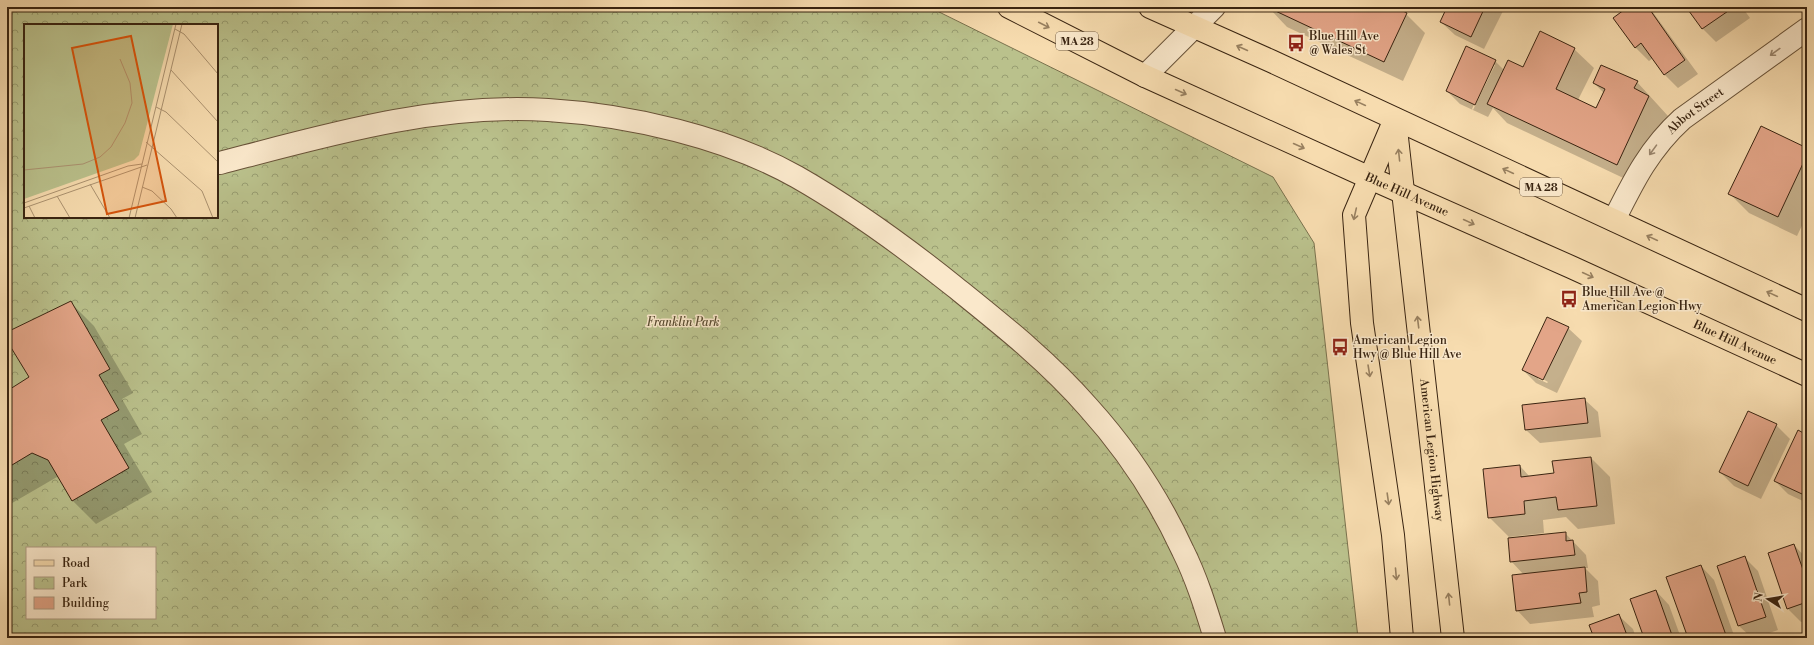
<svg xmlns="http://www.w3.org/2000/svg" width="1814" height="645" font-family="'Libre Bodoni',serif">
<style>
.park{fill:url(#park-crowns);stroke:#7a724e;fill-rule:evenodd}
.shadow{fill:#0003;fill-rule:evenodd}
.building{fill:#e3a588;stroke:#392411}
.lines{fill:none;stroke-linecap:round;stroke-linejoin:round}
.minor-casing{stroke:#685238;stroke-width:24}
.major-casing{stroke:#392411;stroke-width:24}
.minor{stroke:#fae8cb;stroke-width:22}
.major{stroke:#f7dcaf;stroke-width:22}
.oneway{stroke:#988060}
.oneway2{stroke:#9a866e}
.labels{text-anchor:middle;stroke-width:3;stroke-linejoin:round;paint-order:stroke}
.shield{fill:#fae8cb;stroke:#735f49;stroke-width:1}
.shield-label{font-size:11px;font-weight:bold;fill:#392411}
.poi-label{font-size:12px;fill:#392411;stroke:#fae8cb;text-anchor:start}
.street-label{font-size:12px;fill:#392411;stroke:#fae8cb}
.park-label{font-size:12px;font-style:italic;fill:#594b30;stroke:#fae8cb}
.inset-road{fill:none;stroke:#ab9270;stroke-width:1}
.view{fill:#d6540c;fill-opacity:0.15;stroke:#d6540c;stroke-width:2}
.inset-edge{fill:none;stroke:#392411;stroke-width:2}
</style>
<defs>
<pattern id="park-crowns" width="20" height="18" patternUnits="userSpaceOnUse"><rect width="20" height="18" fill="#bac18c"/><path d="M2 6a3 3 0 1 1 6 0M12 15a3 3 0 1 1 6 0" fill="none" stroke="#989d71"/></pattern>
</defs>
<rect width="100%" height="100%" fill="#f7dcaf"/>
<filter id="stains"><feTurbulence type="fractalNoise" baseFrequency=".005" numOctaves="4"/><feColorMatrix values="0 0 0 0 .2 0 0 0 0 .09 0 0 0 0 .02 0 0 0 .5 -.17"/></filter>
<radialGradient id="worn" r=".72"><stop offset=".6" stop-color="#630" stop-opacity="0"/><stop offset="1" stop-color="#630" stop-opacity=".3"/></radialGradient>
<path class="park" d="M7,7H929L1273,177L1314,243L1358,638H7ZM25,25H217V217H25ZM27,548H155V618H27Z"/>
<g class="shadow">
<path d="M1268,7H1392L1406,14L1425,33L1403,81L1287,27Z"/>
<path d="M1448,7H1505L1484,49L1455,35L1441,22Z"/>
<path d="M1630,7H1649L1698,74L1678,88L1664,74L1653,58L1649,61L1635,47Z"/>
<path d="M1688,7H1742L1750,18L1716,42L1703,29Z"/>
<path d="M1574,49L1594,68L1578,100L1596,109L1604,93L1594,83L1637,82L1668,116L1636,184L1507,123L1493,108L1488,117L1460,104L1447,91L1495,61L1504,70L1523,69ZM1492,65H1495L1473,110L1472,109Z"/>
<path d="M1807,149V215L1797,236L1749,213L1729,193Z"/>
<path d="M70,302L94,326L133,393L122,399L142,434L124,444L152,492L96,524L72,500L60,478L57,477L7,506V392L30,378L7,339V333Z"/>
<path d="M1568,328L1582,341L1557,393L1536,383L1523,370ZM1538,376L1548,382L1547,383L1538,379Z"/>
<path d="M1584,399L1598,412L1601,437L1540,443L1526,430L1523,405Z"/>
<path d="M1776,425L1790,439L1761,499L1734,486L1720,472Z"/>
<path d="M1807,436V503L1788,494L1775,481Z"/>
<path d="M1591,458L1610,477L1615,524L1578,529L1566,517L1543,520L1544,533L1509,537L1489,517L1520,466L1530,477L1555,474Z"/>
<path d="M1565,533L1586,555L1588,568H1585L1598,581L1600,605L1592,607L1594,617L1530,624L1517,610L1524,575L1511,561Z"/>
<path d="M1794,545L1807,559V620L1801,622L1788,609Z"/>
<path d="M1744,557L1758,571L1778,630L1755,638H1752L1739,626Z"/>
<path d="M1701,566L1714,580L1735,638H1689Z"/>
<path d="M1656,591L1669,605L1681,638H1645Z"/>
<path d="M1619,616L1633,629L1636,638H1595Z"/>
</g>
<g class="building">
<path d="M1267,7H1395L1407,13L1384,62Z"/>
<path d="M1447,7H1485L1471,37L1440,22Z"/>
<path d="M1628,7H1648L1685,60L1664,75L1641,43L1635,48L1613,18Z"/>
<path d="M1686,7H1734L1702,29Z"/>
<path d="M1540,31L1575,48L1556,89L1596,108L1605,89L1593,83L1601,65L1638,81L1634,88L1649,96L1617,165L1487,104L1508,60L1523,67Z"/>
<path d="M1466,46L1496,60L1475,105L1446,91Z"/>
<path d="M1761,126L1807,148V155L1778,217L1728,194Z"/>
<path d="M71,301L110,369L99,375L119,410L101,420L129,468L72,501L48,460L32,453L7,468V391L29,377L7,341V332Z"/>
<path d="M1547,317L1569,327L1543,380L1522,370Z"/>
<path d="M1585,398L1588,423L1525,430L1522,405Z"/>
<path d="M1748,411L1777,424L1748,486L1719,472Z"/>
<path d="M1798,430L1807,435V483L1802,494L1774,481Z"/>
<path d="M1591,457L1597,506L1558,510L1556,497L1524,501L1525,514L1488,518L1483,469L1520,465L1521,477L1554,473L1552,461Z"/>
<path d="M1566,532V541L1573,540L1575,555L1510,562L1508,538Z"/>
<path d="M1794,544L1807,581V602L1787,609L1768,553Z"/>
<path d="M1745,556L1766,617L1738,626L1717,566Z"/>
<path d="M1701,565L1727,638H1688L1666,577Z"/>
<path d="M1585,567L1587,592L1579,593L1581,603L1516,611L1512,575Z"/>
<path d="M1656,590L1673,638H1644L1630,599Z"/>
<path d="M1619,614L1628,638H1594L1589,625Z"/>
</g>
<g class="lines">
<g class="minor-casing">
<g id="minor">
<path d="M1145,76L1214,7"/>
<path d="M220,163C327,135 436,103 548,110C630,115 726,137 797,177C853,209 905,247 955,287C1001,324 1049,362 1088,407C1126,449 1159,499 1183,551C1197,579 1206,609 1215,638"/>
<path id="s1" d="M1614,220C1633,182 1649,149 1682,119L1807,29"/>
</g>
</g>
<g class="major-casing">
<g id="major">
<path id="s2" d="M1009,7L1145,76L1370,178L1571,267L1807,375"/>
<path d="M1150,7L1271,61L1807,310"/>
<path d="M1395,119L1354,215L1362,323L1393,535L1402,638"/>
<path id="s3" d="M1395,120L1453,638"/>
</g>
</g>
<use href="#minor" class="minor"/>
<use href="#major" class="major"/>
</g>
<defs><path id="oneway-shaft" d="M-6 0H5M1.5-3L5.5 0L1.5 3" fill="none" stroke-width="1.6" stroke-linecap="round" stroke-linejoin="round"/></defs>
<g class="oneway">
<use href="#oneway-shaft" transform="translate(1044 25) rotate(27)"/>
<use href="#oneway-shaft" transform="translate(1242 48) rotate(-156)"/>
<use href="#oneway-shaft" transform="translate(1181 92) rotate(24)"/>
<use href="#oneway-shaft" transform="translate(1360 103) rotate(-155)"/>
<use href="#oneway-shaft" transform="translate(1299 146) rotate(24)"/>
<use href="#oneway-shaft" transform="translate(1399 155) rotate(-96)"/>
<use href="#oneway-shaft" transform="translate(1508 171) rotate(-155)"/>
<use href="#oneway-shaft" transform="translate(1355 214) rotate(103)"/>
<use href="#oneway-shaft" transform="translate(1469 222) rotate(25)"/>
<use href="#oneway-shaft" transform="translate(1652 238) rotate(-155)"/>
<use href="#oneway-shaft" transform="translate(1588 275) rotate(25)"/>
<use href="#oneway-shaft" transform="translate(1772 294) rotate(-155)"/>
<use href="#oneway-shaft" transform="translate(1418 322) rotate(-97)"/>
<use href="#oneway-shaft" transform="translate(1369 371) rotate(81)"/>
<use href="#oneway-shaft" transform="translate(1388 499) rotate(82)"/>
<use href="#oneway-shaft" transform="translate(1396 574) rotate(85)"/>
<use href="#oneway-shaft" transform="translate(1449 599) rotate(-96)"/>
</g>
<g class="oneway2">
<use href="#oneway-shaft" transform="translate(1775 52) rotate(144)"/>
<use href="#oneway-shaft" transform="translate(1653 150) rotate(126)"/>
</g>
<defs>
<g id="bus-bare" transform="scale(1.38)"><path d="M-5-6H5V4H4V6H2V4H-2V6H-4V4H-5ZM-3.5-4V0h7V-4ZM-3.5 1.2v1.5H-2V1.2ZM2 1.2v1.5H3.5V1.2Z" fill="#8f2418" stroke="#fae8cb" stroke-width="2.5" paint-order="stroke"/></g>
</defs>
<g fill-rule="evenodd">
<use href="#bus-bare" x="1296" y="43"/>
<use href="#bus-bare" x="1569" y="299"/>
<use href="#bus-bare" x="1340" y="347"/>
</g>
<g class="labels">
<g class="shield">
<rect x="1056" y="32" width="42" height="18" rx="3"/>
<rect x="1520" y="178" width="42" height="18" rx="3"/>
</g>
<g class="shield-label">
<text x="1077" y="45">MA 28</text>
<text x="1541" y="191">MA 28</text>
</g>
<g class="poi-label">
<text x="1309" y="40">Blue Hill Ave<tspan x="1309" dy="14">@ Wales St</tspan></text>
<text x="1582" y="296">Blue Hill Ave @<tspan x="1582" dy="14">American Legion Hwy</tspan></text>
<text x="1353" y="344">American Legion<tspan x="1353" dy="14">Hwy @ Blue Hill Ave</tspan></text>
</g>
<g class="street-label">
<text dy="4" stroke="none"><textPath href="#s1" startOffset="138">Abbot Street</textPath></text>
<text dy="4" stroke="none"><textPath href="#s2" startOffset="440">Blue Hill Avenue</textPath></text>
<text dy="4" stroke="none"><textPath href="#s2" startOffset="800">Blue Hill Avenue</textPath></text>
<text dy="4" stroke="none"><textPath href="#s3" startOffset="332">American Legion Highway</textPath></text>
</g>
<g class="park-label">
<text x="683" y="326">Franklin Park</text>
</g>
</g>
<g transform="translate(24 24)">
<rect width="194" height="194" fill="#f7dcaf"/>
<path d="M0,0H149L115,131L110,136L0,175Z" fill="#bac18c"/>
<path class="inset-road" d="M151,5L160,10L194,50M147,46L194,98M132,83L142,88L194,138M122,118L178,167L189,194M0,146L59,140L76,133L87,123L101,99L108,79L106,59L96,35M66,160L86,194M118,163L128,167L147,185L153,194M33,172L46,194M0,179L104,142L118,140M5,182L11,194M0,184L123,141M105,194L152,0M111,194L158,0"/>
<path class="view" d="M107,12L142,177L83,190L48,24Z"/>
<rect width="194" height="194" class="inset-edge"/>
</g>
<rect width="1814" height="645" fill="none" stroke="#f7dcaf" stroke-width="24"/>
<rect x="8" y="8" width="1798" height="629" fill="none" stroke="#392411" stroke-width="2"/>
<rect x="12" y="12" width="1790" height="621" fill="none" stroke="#392411"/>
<rect x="26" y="547" width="130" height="72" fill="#fae8cb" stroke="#ad9a81"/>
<rect x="34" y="560" width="20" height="6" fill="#f7dcaf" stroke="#ad9a81"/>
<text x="62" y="567" font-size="12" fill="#392411">Road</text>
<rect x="34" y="577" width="20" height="12" fill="url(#park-crowns)" stroke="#ad9a81"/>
<text x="62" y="587" font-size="12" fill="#392411">Park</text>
<rect x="34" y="597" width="20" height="12" fill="#e3a588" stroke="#ad9a81"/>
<text x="62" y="607" font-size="12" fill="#392411">Building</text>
<g transform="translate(1768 599) rotate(282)" stroke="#fae8cb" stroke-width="3" paint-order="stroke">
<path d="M0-3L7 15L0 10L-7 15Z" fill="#392411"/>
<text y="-6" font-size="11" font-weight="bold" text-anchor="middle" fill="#392411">N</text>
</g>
<rect width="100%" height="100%" filter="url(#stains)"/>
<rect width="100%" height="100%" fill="url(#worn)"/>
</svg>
